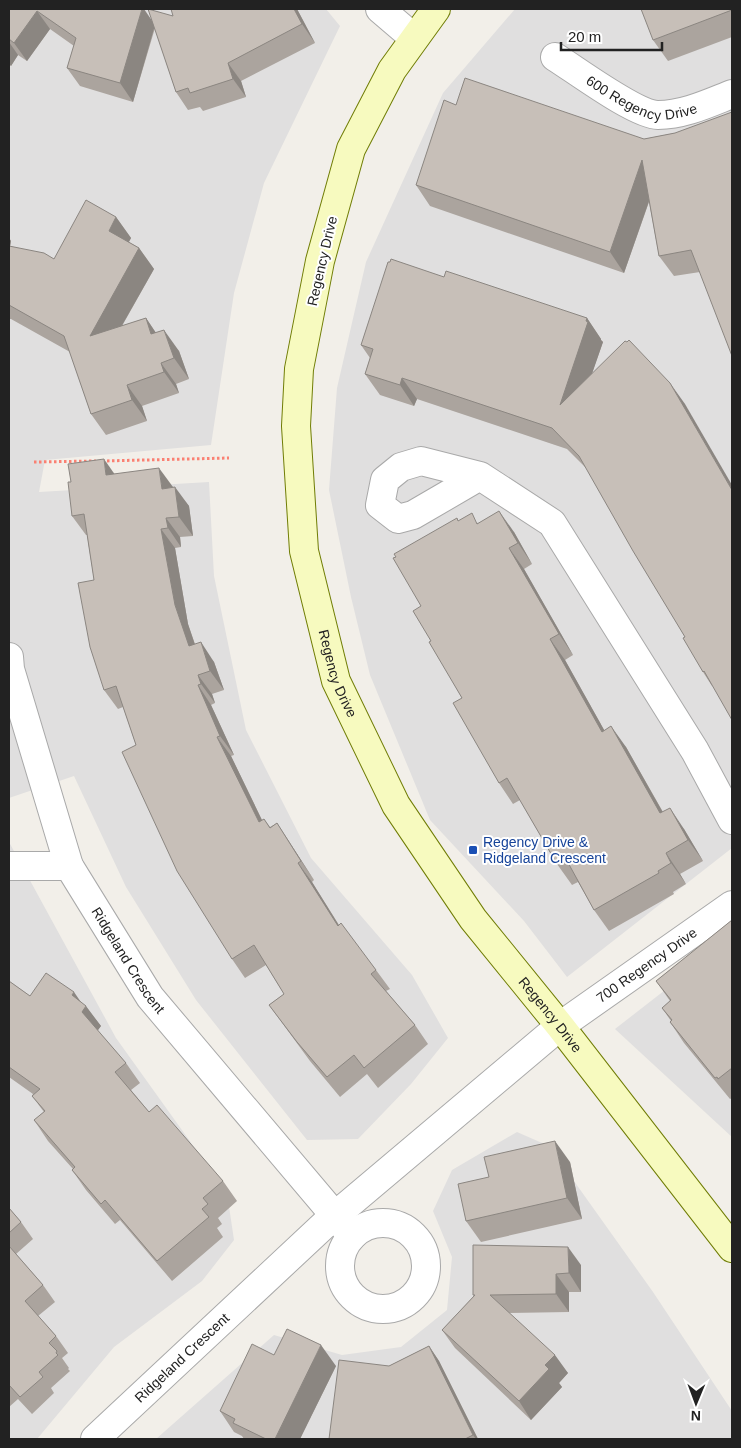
<svg xmlns="http://www.w3.org/2000/svg" width="741" height="1448" font-family="Arial,sans-serif">
<style>
.residential{fill:#e0dfdf}
.lines{fill:none;stroke-linecap:round;stroke-linejoin:round}
.street-casing{stroke:#a9a9a9;stroke-width:30}
.secondary-casing{stroke:#707d05;stroke-width:30}
.path{stroke:#fa8072;stroke-width:3;stroke-dasharray:2.5 2.5;stroke-linecap:butt}
.street{stroke:#fff;stroke-width:28}
.secondary{stroke:#f7fabf;stroke-width:28}
.wall{fill:#aba49e}
.shaded-wall{fill:#8b8681}
.building{fill:#c7bfb8;stroke:#8b8681}
.transit-dot{fill:#1a4fb4;stroke:#fff;stroke-width:2}
.labels{text-anchor:middle;stroke-width:4;stroke-linejoin:round;paint-order:stroke}
.street-label{font-size:14px;fill:#222;stroke:#fff}
.transit-label{font-size:14px;fill:#164399;stroke:#fff;text-anchor:start}
</style>
<rect width="100%" height="100%" fill="#f2efe9"/>
<g class="residential">
<path d="M9,9H326L340,26L264,183L234,293L211,445L45,460L39,492L209,482L214,576L246,730L311,858L412,975L448,1038L411,1084L358,1139L307,1140L196,1000L126,887L74,776L9,798Z"/>
<path d="M515,9H732V848L567,977L524,921L430,820L370,675L351,597L329,490L337,388L366,262L443,93Z"/>
<path d="M9,842L116,1038L227,1193L234,1240L202,1281L114,1347L37,1439H9Z"/>
<path d="M732,938V1137L615,1029Z"/>
<path d="M517,1132L549,1146L653,1292L732,1411V1439H156L274,1335L342,1355L401,1347L447,1310L452,1257L433,1211L452,1170Z"/>
</g>
<g class="lines">
<g class="street-casing">
<g id="street">
<path d="M380,9L414,38"/>
<path id="s1" d="M555,57C576,70 636,115 658,115C684,115 709,103 732,94"/>
<path d="M480,476L413,515L398,519L380,505L385,480L401,467L421,461L480,476L552,523L695,751L732,820"/>
<path id="s2" d="M9,657L10,669L69,866L150,997L352,1236"/>
<path d="M9,866H69"/>
<circle cx="383" cy="1266" r="43"/>
<path id="s3" d="M95,1439L324,1225L560,1026L732,905"/>
</g>
</g>
<g class="secondary-casing">
<g id="secondary">
<path id="s4" d="M436,9L392,70L351,149L320,261L299,369L296,426L304,551L336,681L396,805L473,919L560,1026L732,1248"/>
</g>
</g>
<g class="path">
<path d="M102,461L229,458"/>
<path d="M34,462L96,461"/>
</g>
<use href="#street" class="street"/>
<use href="#secondary" class="secondary"/>
</g>
<g class="wall">
<path d="M9,9L152,21L173,16L297,9L315,43L241,81L246,97L203,111L200,107L188,110L176,92L155,28L133,102L80,86L67,68L74,46L50,29L27,61L18,55L11,66L9,64Z"/>
<path d="M732,9V37L668,61L653,40Z"/>
<path d="M456,105L644,139L675,133L700,272L674,276L659,256L649,202L624,273L430,206L416,185Z"/>
<path d="M116,217L131,238L129,242L139,248L154,269L122,326L146,318L156,333L179,351L189,379L176,384L179,393L142,406L147,421L106,435L91,414L70,352L11,319H9V238L11,241L10,246L54,259Z"/>
<path d="M444,277L587,318L601,339V340L603,342L592,373L685,404L712,686L703,672L685,637L588,470L567,449L417,399L414,406L380,395L365,374L370,358L361,345Z"/>
<path d="M114,474L173,487L189,506L193,536L180,537L181,547L175,548L188,624L195,644L214,662L224,690L212,694L215,703L211,705L234,755L231,756L262,820L264,819L270,827L277,823L290,843L314,880L312,882L339,925L376,970L390,989L386,991L415,1025L428,1044L378,1088L367,1074L340,1097L310,1061L269,1005L284,994L266,965L245,978L232,959L136,745L123,707L118,709L104,690L94,580L87,535H86L72,516L71,482Z"/>
<path d="M458,521L479,523L514,532L532,564L524,569L573,655L565,660L604,730L626,747L663,812L684,829L703,861L680,874L686,884L673,892L674,894L609,931L594,910L578,882L572,885L557,864L520,800L513,804L499,783L462,698L431,641L421,606Z"/>
<path d="M732,920V1099V1098L730,1099L684,1043L670,1022L671,1021L662,1008L670,1001L656,981Z"/>
<path d="M9,981L30,996L80,1001L101,1026L97,1030L126,1063L140,1083L131,1090L149,1112L223,1181L237,1201L218,1218L222,1224L217,1228L223,1237L172,1281L120,1220L115,1224L86,1190L72,1170L73,1169L48,1141L34,1120L44,1112L32,1096L33,1094L9,1077Z"/>
<path d="M570,1162L582,1219L481,1242L466,1221Z"/>
<path d="M9,1208L21,1222L33,1239L16,1254L43,1285L55,1302L38,1316L56,1336L68,1353L62,1358L69,1368L68,1369L70,1371L51,1388L54,1393L32,1414L18,1399L9,1407Z"/>
<path d="M581,1265V1292H569V1312L509,1313L568,1373L559,1383L562,1387L531,1420L455,1348L442,1330L474,1296L473,1295Z"/>
<path d="M429,1346L439,1361L478,1439H329L389,1366Z"/>
<path d="M274,1355L336,1366L300,1439H244L242,1436L234,1432L220,1411Z"/>
</g>
<g class="shaded-wall">
<path d="M142,9H144L155,25L133,102L120,83Z"/>
<path d="M294,9H297L315,43L302,24Z"/>
<path d="M37,11L50,29L27,61L14,43Z"/>
<path d="M9,42L18,55L11,66L9,63Z"/>
<path d="M228,63L241,81L246,97L233,79Z"/>
<path d="M642,160L656,181L624,273L610,252Z"/>
<path d="M116,217L131,238L123,252L109,231Z"/>
<path d="M9,238L11,241L9,253Z"/>
<path d="M139,248L154,269L104,357L90,336Z"/>
<path d="M146,318L160,339L151,334Z"/>
<path d="M587,318L601,339V340L603,342L574,426L560,405Z"/>
<path d="M164,330L179,351L189,379L174,358Z"/>
<path d="M161,363L176,384L179,393L164,372Z"/>
<path d="M402,378L417,399L414,406L400,385Z"/>
<path d="M670,383L685,404L732,485V490Z"/>
<path d="M127,385L142,406L147,421L132,400Z"/>
<path d="M104,459L118,479L106,475Z"/>
<path d="M159,468L173,487L162,489Z"/>
<path d="M175,487L189,506L193,536L179,517Z"/>
<path d="M499,511L514,532L532,564L518,543Z"/>
<path d="M166,518L180,537L181,547L168,528Z"/>
<path d="M161,529L175,548L188,624L202,666L189,646L175,605Z"/>
<path d="M509,548L524,569L573,655L559,634Z"/>
<path d="M550,639L565,660L617,753L602,732Z"/>
<path d="M201,642L214,662L224,690L210,671Z"/>
<path d="M198,675L212,694L215,703L201,684Z"/>
<path d="M198,685L211,705L234,755L220,736Z"/>
<path d="M611,726L626,747L675,834L660,813Z"/>
<path d="M217,737L231,756L272,841L259,822Z"/>
<path d="M670,808L684,829L703,861L688,840Z"/>
<path d="M277,823L290,843L314,880L301,861Z"/>
<path d="M666,853L680,874L686,884L671,863Z"/>
<path d="M298,863L312,882L351,945L338,926Z"/>
<path d="M74,992L85,1008L86,1006L101,1026L96,1033L82,1012L72,995Z"/>
<path d="M555,1141L570,1162L582,1219L567,1198Z"/>
<path d="M568,1247L581,1265V1292L569,1273Z"/>
<path d="M556,1274L569,1292V1312L556,1294Z"/>
<path d="M321,1345L336,1366L300,1439H275Z"/>
<path d="M429,1346L439,1361L478,1439H476L473,1435Z"/>
<path d="M555,1355L568,1373L559,1383L562,1387L531,1420L519,1401L545,1365Z"/>
</g>
<g class="building">
<path d="M9,9H142L120,83L67,68L76,38L37,11L14,43L9,39Z"/>
<path d="M148,9L173,16L171,9H294L302,24L228,63L233,79L190,93L188,88L176,92Z"/>
<path d="M641,9H732V10L653,40Z"/>
<path d="M465,78L644,139L675,133L732,112V356L691,250L659,256L642,160L610,252L416,185L444,100L456,105Z"/>
<path d="M86,200L116,217L109,231L139,248L90,336L146,318L151,334L164,330L174,358L161,363L164,372L127,385L132,400L91,414L64,336L9,305V246L44,253L54,259Z"/>
<path d="M391,259L444,277L446,271L587,318L586,321L588,322L560,405L625,341L627,342L629,340L670,383L732,490V720L704,671L703,672L683,638L685,637L633,551L579,456L552,428L402,378L400,385L365,374L373,349L361,345L388,262H390Z"/>
<path d="M104,459L106,475L159,468L162,489L175,487L179,517L166,518L168,528L161,529L175,605L189,646L201,642L210,671L198,675L201,684L198,685L220,736L217,737L259,822L264,819L270,828L277,823L301,861L298,863L338,926L341,923L376,970L371,974L415,1025L364,1068L354,1055L327,1077L297,1042L269,1005L284,994L254,945L232,959L177,871L122,752L136,745L116,686L104,690L90,647L78,583L94,580L84,514L72,516L68,482H71L68,464Z"/>
<path d="M499,511L518,543L509,548L559,634L550,639L602,732L611,726L660,813L670,808L688,840L666,853L671,863L658,871L659,873L594,910L566,859L557,864L507,778L499,783L453,703L462,698L429,642L431,641L413,611L421,606L393,558L396,557L394,554L457,518L458,521L472,513L477,524Z"/>
<path d="M732,920V1068L718,1079L717,1077L715,1078L670,1022L672,1020L662,1008L671,1000L656,981Z"/>
<path d="M46,973L74,992L72,995L86,1006L82,1012L126,1063L115,1072L149,1112L157,1105L223,1181L203,1198L208,1204L202,1209L209,1217L157,1261L105,1200L101,1204L72,1170L75,1167L34,1120L45,1111L32,1096L40,1089L9,1067V981L30,996Z"/>
<path d="M555,1141L567,1198L466,1221L458,1184L489,1177L484,1157Z"/>
<path d="M9,1208L21,1222L9,1233Z"/>
<path d="M473,1245L568,1247L569,1273L556,1274V1294L490,1295L555,1355L545,1365L549,1369L519,1401L442,1330L475,1295H473Z"/>
<path d="M9,1246L43,1285L25,1301L56,1336L49,1343L57,1351L56,1353L58,1355L39,1372L43,1377L20,1397L9,1385Z"/>
<path d="M287,1329L321,1345L275,1439H266L233,1423L235,1419L220,1411L252,1344L274,1355Z"/>
<path d="M429,1346L473,1435L465,1439H329L339,1360L389,1366Z"/>
</g>
<rect class="transit-dot" x="468" y="845" width="10" height="10" rx="2.5"/>
<g class="labels">
<g class="street-label">
<text dy="5" stroke="none"><textPath href="#s1" startOffset="99">600 Regency Drive</textPath></text>
<text transform="translate(322 261) rotate(-77)" y="5">Regency Drive</text>
<text dy="5" stroke="none"><textPath href="#s4" startOffset="700">Regency Drive</textPath></text>
<text dy="5" stroke="none"><textPath href="#s2" startOffset="329">Ridgeland Crescent</textPath></text>
<text dy="5" stroke="none"><textPath href="#s3" startOffset="728">700 Regency Drive</textPath></text>
<text dy="5" stroke="none"><textPath href="#s4" startOffset="1105">Regency Drive</textPath></text>
<text dy="5" stroke="none"><textPath href="#s3" startOffset="119">Ridgeland Crescent</textPath></text>
</g>
<g class="transit-label">
<text x="483" y="847">Regency Drive &amp;<tspan x="483" dy="16">Ridgeland Crescent</tspan></text>
</g>
</g>
<rect width="741" height="1448" fill="none" stroke="#222222" stroke-width="20"/>
<g transform="translate(696 1403) rotate(181)" stroke="#ffffff" stroke-width="4" paint-order="stroke">
<path d="M0-4L9 19L0 12L-9 19Z" fill="#222222"/>
<text y="-8" font-size="14" font-weight="bold" text-anchor="middle" fill="#222222">N</text>
</g>
<path d="M561 42v8h101v-8" fill="none" stroke="#222222" stroke-width="2.5"/>
<text x="568" y="42" font-size="15" fill="#222222" stroke="#ffffff" stroke-width="4" paint-order="stroke">20 m</text>
</svg>
